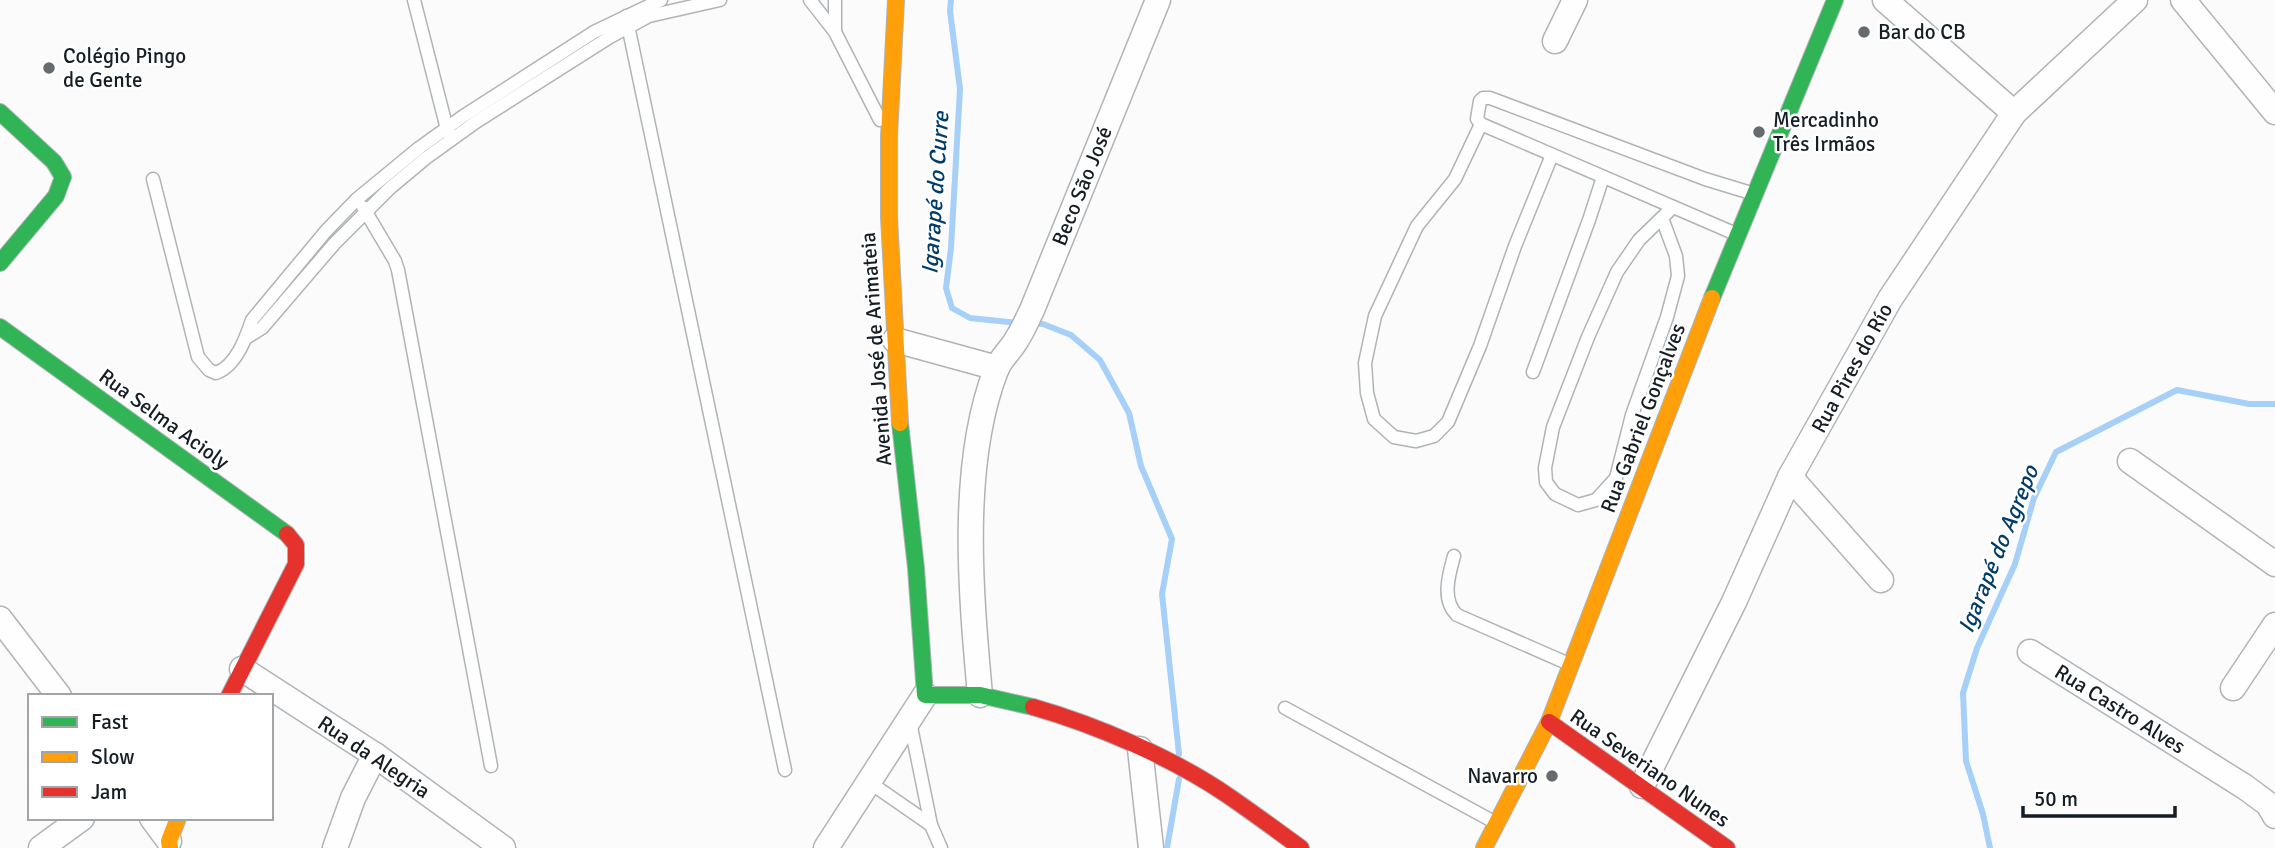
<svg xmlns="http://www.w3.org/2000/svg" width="2275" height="848" font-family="Signika,sans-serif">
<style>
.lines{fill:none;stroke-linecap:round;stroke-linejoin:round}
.stream{stroke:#a6d0f7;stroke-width:6}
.lane-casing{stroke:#afb4b7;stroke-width:15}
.street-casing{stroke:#afb4b7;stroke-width:27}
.fast-casing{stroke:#afb4b7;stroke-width:18}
.slow-casing{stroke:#afb4b7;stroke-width:18}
.jam-casing{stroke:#afb4b7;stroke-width:18}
.lane{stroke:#fefefe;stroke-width:12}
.street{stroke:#fefefe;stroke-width:24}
.fast{stroke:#30b455;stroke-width:16}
.slow{stroke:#ff9f0a;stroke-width:16}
.jam{stroke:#e5322d;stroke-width:16}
.poi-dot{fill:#666b70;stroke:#fff;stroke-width:2.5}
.labels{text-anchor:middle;stroke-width:5;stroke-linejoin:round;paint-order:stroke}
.poi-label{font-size:21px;fill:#151d25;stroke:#fff;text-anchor:start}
.street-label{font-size:21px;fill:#151d25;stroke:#fff}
.water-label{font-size:23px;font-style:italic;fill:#023d6a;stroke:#fff}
</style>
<rect width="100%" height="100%" fill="#fbfbfb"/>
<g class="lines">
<g class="stream">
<path d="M951,0L950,11L960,89L951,248L946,288L952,308L970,318L1019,323"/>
<path d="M1033,323L1043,324L1071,335L1100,360L1129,413L1141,466L1172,539L1162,594L1179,754"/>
<path d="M1167,848L1179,779"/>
<path d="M1990,848L1983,814L1966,761L1963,693L1977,648L2015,564L2034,498L2056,452L2177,390L2249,404H2275"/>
</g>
<g class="lane-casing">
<g id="lane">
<path d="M414,0L447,129L450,135"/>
<path d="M810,0L835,32L880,120"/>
<path d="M835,0V31"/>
<path d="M626,16L785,770"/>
<path d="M1481,124L1455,179L1417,226L1375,316L1365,363L1367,393L1374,419L1394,437L1416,441L1434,436L1448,422L1480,346L1515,246L1552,155"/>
<path d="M153,179L198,357L209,370L216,373C236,366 246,338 252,320L326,231L357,199L419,148L462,117L594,32L661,0"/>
<path d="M363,207L395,261L398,270L491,766"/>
<path d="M1662,218L1676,256L1678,276L1667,317L1632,415L1616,478L1596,500L1578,505L1555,494L1546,482L1545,468L1553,427L1588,337L1617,272L1639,240L1673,207"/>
<path d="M1736,234L1481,124L1477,119L1480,101L1483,98H1490L1705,179L1751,193"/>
<path d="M246,338L262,328L334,244L390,188L426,158L476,122L610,37L649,16L720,0"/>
<path d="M1533,372L1589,220L1603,177"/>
<path d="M1454,556C1449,574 1441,600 1457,615L1569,664"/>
<path d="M1285,708L1496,823"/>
<path d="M910,722L931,825"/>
<path d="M869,782L931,825L941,848"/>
</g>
</g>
<g class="street-casing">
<g id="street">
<path d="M1885,0L2014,113"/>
<path d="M2183,0L2275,112"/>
<path d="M1555,41L1575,0"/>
<path d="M895,340L997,368"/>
<path d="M2130,461L2275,564"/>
<path d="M1790,477L1881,580"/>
<path d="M0,619L59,696"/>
<path d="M2030,652L2245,787L2268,804L2275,816"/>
<path d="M242,669L375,755L503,848"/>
<path d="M2233,688L2275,625"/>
<path d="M980,695C971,595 959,466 996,370C1000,359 1011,350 1017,339C1023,330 1027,320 1032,310L1158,0"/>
<path d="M1140,749L1151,848"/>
<path d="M1642,786L1734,602L1790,477L1890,299L2014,113L2135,0"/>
<path d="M152,818L169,841"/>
<path d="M41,848L82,818"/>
<path d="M335,848L353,798L375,755"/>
<path d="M826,848L925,695"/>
</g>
</g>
<g class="fast-casing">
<g id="fast">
<path d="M0,112L54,162L63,177L56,196L0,263"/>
<path d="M1712,298L1835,0"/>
<path d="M0,327L287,534"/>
<path d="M900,423L916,568L925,695H980L1033,707"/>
</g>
</g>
<g class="slow-casing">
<g id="slow">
<path d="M896,0L889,137V217L900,423"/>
<path d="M170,848L169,841L178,818"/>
<path d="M1484,848L1549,722L1712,298"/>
</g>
</g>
<g class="jam-casing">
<g id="jam">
<path d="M229,696L296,564V545L287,534"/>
<path d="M1033,707C1096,725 1173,758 1227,795C1252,812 1276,830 1301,848"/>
<path d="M1549,722L1727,848"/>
</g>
</g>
<use href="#lane" class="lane"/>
<use href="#street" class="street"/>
<use href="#fast" class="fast"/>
<use href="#slow" class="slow"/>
<use href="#jam" class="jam"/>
</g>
<g class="poi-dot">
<circle cx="1864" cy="32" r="7"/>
<circle cx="49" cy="68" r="7"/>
<circle cx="1759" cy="132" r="7"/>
<circle cx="1552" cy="776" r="7"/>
</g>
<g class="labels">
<g class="poi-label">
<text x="1878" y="39">Bar do CB</text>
<text x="63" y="63">Colégio Pingo<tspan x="63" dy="24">de Gente</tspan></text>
<text x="1773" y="127">Mercadinho<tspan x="1773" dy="24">Três Irmãos</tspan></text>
<text x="1538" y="783" text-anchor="end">Navarro</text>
</g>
<g class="street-label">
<text transform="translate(1082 186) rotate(-68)" y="7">Beco São José</text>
<text transform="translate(876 349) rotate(-94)" y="7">Avenida José de Arimateia</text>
<text transform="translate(1852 368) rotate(-61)" y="7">Rua Pires do Río</text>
<text transform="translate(1643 418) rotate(-69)" y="7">Rua Gabriel Gonçalves</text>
<text transform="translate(164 419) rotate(36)" y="7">Rua Selma Acioly</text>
<text transform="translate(2120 709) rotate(32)" y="7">Rua Castro Alves</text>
<text transform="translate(374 757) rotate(34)" y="7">Rua da Alegria</text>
<text transform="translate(1650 768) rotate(35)" y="7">Rua Severiano Nunes</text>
</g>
<g class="water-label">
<text transform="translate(935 193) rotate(-86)" y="8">Igarapé do Curre</text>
<text transform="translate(1998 549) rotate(-68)" y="8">Igarapé do Agrepo</text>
</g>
</g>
<rect x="28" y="694" width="245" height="126" fill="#ffffff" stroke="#a1a5a8" stroke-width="2"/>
<rect x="42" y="717" width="35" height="10" fill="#30b455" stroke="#a1a5a8" stroke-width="2"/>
<text x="91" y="729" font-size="21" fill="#151d25">Fast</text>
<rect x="42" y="752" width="35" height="10" fill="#ff9f0a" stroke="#a1a5a8" stroke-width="2"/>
<text x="91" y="764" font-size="21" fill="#151d25">Slow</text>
<rect x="42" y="787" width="35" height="10" fill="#e5322d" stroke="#a1a5a8" stroke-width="2"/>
<text x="91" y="799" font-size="21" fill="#151d25">Jam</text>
<path d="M2023 806v10h152v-10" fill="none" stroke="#151d25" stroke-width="3.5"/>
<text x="2034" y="806" font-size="21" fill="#151d25" stroke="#ffffff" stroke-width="5" paint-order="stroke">50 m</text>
</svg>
